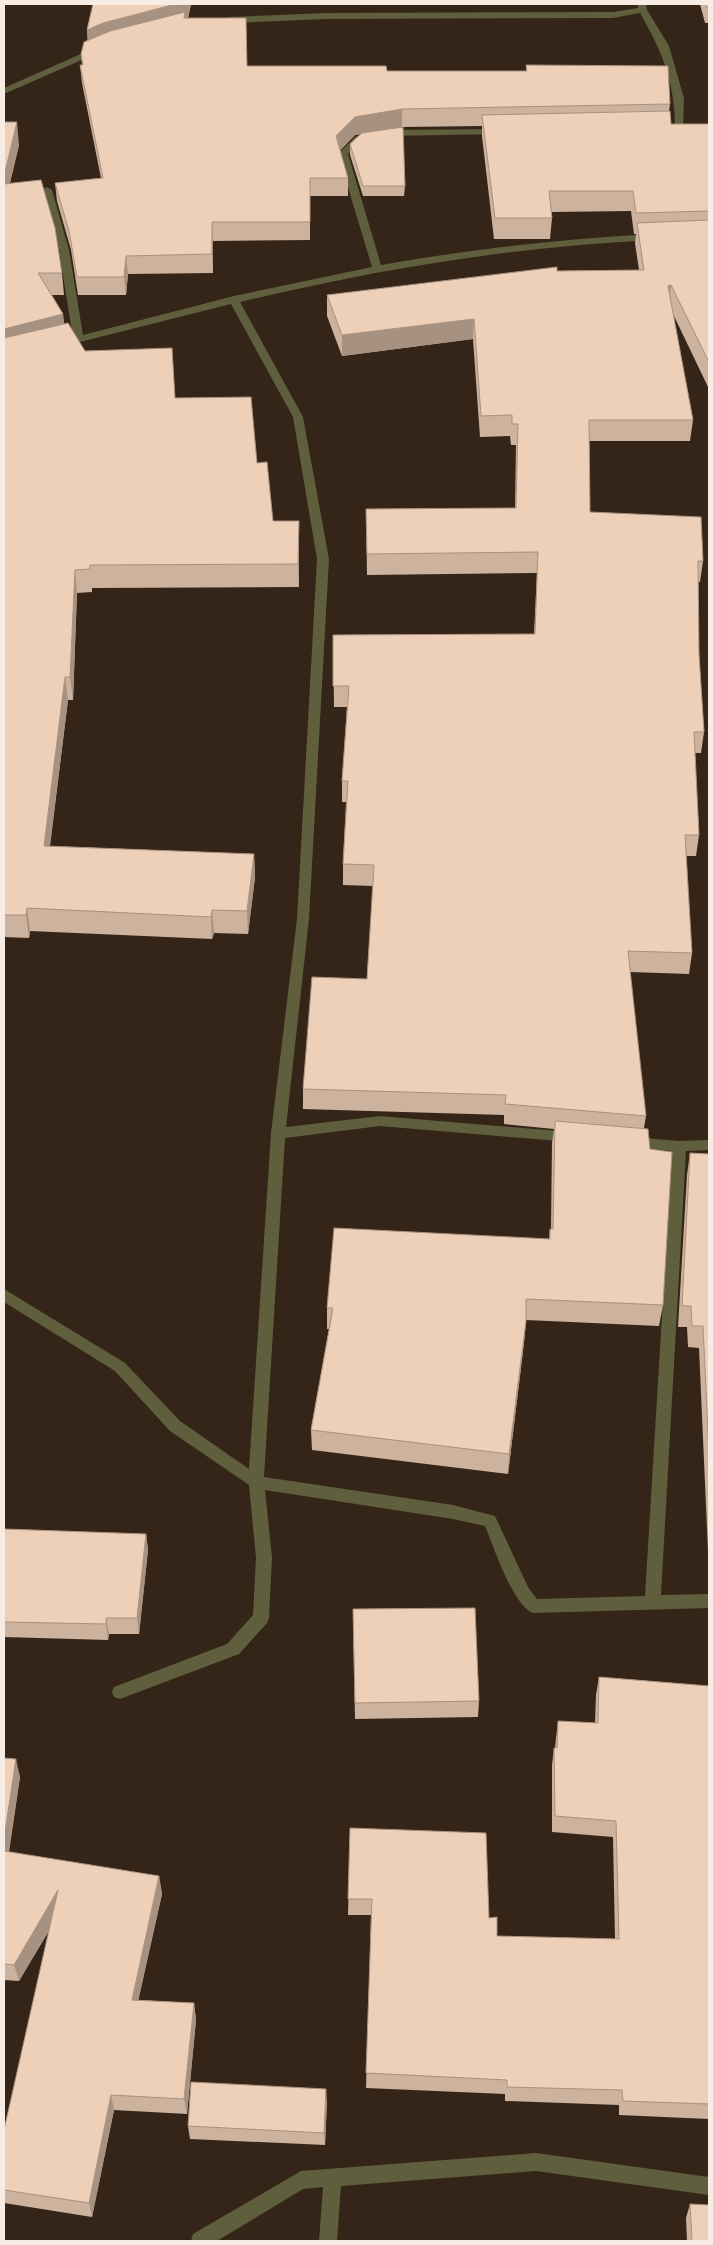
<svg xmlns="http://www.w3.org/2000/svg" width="713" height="2245" font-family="Lato,sans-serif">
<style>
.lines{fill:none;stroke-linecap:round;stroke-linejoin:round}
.minor{fill:#5f5e3d;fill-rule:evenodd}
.wall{fill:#cdb29d}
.shaded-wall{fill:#a79180}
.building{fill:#eecfb7;stroke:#a79180}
</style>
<rect width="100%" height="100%" fill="#352518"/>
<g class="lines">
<g class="minor">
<path d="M638,4H646L647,10L669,46L684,98L683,129L665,131L660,128L675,124C674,81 662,51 640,13L613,18L326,19L229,23L225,20L229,17L326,13L613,12L638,8Z"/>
<path d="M99,46L102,47V51L4,94V88Z"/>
<path d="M499,129L502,130V134L385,136L380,133L385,130Z"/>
<path d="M364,135L367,136V140L361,141L348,154L381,265C471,249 561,239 653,234L658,237L653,240C511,247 379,269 240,302L303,417L329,559L309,919L286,1127L380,1116L571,1132L576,1133L578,1137L576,1141L571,1142L380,1126L285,1138L264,1477L453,1505L495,1516L528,1587L537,1599L645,1596L672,1151L632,1147L627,1146L625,1142L627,1138L632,1137L679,1141L709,1140V1150L686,1151L661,1595L709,1594V1608L533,1613C513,1606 494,1547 485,1526L453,1519L265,1490L272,1558L269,1618L267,1623L239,1654L120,1699L114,1697L112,1692L114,1687L227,1644L253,1615L256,1558L249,1485L170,1431L115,1371L4,1302V1289L125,1363L180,1421L249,1469L271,1133L297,919L317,559L293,417L231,304L60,347L56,346V342L73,338L59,250L42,190L47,187L52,190L69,250L83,335L234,296L372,267L338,154L355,137Z"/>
<path d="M536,2153L709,2177V2195L536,2171L341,2186L337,2241H319L323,2187L303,2189L217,2241H191L193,2234L301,2171Z"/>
</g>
</g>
<g class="wall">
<path d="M93,4H191L188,18L247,66L387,71H526V65L670,104L669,111L671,124H709V389L673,314L693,420L690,441H589L590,512L703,561L700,582H698L699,654L704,732L701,753H695L699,835L696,856H686L692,953L689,974L630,972L646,1116L644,1128L663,1305L659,1326L526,1320L524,1343L508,1474L312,1450L311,1430L329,1329H327V1308L549,1239L550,1229H551L552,1143L554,1129L504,1124V1115L303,1109V1089L367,979L373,886L343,885V864L346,802H342V781L347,707H334L333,635L534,634L537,573L367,575L366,509L515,508L516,445H511L510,436L480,437L473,339L342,356L327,316V295L557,271L639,270L635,243L636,234H634L631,211L551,212L552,218L550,239H494L482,136V126L402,127L392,129L405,186L404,196H363L350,155V144L360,134L355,135L340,150L348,178V196H310V240L213,241V273L128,274L126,295H78L71,250L57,201L55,183L101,178L82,83L80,65H82L81,54L88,41L87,30Z"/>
<path d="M700,4H709V23H705Z"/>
<path d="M4,122L19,145L10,183L62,273L64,295H52L63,314L64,324L85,351L175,398L257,463L273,521L299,544V587L92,588V592L77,593L73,700H68L50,846L254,854L255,877L248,934L214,933L212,939L30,931L29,938L4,937Z"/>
<path d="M690,1153L709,1154V1551H708L699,1348L688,1347L687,1327H678L687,1175Z"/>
<path d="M4,1529L146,1534L148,1550L139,1634H109L108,1640L4,1637Z"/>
<path d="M353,1625L479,1701L478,1717L355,1719Z"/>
<path d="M599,1677L709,1686V2119L619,2115V2105L505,2101V2094L366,2088L371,1915H348L350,1828L489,1918L497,1936L615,1939L613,1837L552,1832V1765L554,1748H555L556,1738L558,1721L595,1723L596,1695Z"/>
<path d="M4,1758L20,1777L9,1852L159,1876L162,1894L138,2000L194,2003L196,2020L187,2114L114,2110L92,2217L4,2203V2130L50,1929L19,1981L4,1980Z"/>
<path d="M327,2101L325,2145L190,2139L188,2126Z"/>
<path d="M690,2204L709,2241H687L686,2218Z"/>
</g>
<g class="shaded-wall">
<path d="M176,4H191L188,19L88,48L87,30L103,23Z"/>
<path d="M402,109V127L355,135L336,155V136L355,117Z"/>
<path d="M17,122L19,145L4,207V176Z"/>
<path d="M212,222L213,241V273L212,254Z"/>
<path d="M126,256L128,274L126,295L124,277Z"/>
<path d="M671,285L669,306L668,286Z"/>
<path d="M63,314L65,337L4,352V329Z"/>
<path d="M474,319L473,339L342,356V335Z"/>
<path d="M299,521V587L298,564Z"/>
<path d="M75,570L77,593L73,700L70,677Z"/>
<path d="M65,677L68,700L47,868L44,846Z"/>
<path d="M254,854L255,877L248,934L247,911Z"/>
<path d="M27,908L30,931L29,938L26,915Z"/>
<path d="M212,910L214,933L212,939L211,917Z"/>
<path d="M526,1321L524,1343L508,1474L509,1454Z"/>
<path d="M146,1534L148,1550L139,1634L137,1618Z"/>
<path d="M106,1618L109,1634L108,1640L106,1624Z"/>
<path d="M16,1759L20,1777L6,1868L4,1858V1838Z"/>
<path d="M159,1876L162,1894L135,2016L132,2000Z"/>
<path d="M58,1890L62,1907L19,1981L14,1965Z"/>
<path d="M194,2003L196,2020L187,2114L184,2099Z"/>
<path d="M326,2089L327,2101L325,2145L324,2133Z"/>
<path d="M111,2095L114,2110L92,2217L89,2203Z"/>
</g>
<g class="building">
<path d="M93,4H176L103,23L87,30Z"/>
<rect x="706" y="4" width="3" height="3"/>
<path d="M185,12L184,18H246L247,66H386L387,71H527L526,65L668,66L670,104L402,109L355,117L336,136L348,178H310V222H212V254L126,256L124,277H77L69,231L55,183L103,178L80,65H83L81,54L84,42L110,31Z"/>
<path d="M670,111L671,124H709V211L636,213L633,191H549L552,218H495L482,115Z"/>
<path d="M4,122H17L4,176Z"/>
<path d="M403,127L405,186H363L350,144L362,133Z"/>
<path d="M41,180L55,228L62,273H38L63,314L4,329V184Z"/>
<path d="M709,220V362L671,285L668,286L693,420H589L590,512L701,517L703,561H698L699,654L704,732H694L699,835H685L692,953L628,951L646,1116L505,1104L506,1095L303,1089L312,977L367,979L374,865L343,864L348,781H342L349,686H333V635L535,634L538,552L367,554L366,509L516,508L518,424H512V415L481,416L474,319L342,335L327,295L557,267V271L644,270L637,223Z"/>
<path d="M68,323L85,351L172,348L175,398L251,397L257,463L267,462L273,521H299L298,564L90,565V569L75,570L70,677H65L44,846L254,854L247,911L212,910L211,917L27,908L26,915H4V338Z"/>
<path d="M555,1121L648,1129L650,1149L672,1152L663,1305L526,1299V1321L509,1454L311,1430L333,1308H327L334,1228L550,1239V1229H553Z"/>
<path d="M690,1153L709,1154V1455L703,1326H692L691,1306H682Z"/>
<path d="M4,1529L146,1534L137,1618H106V1624L4,1622Z"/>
<path d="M475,1608L479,1701L355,1703L353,1609Z"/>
<path d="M599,1677L709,1686V2104L623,2101L622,2090L507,2087V2080L366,2073L372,1899H348L350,1828L486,1833L489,1918L497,1917V1936L619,1939L616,1821L555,1816L554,1748H557L558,1721L598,1723Z"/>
<path d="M4,1758L16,1759L4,1838Z"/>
<path d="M4,1851L159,1876L132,2000L194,2003L184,2099L111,2095L89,2203L4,2190V2130L58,1890L14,1965L4,1964Z"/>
<path d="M191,2082L326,2089L324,2133L188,2126Z"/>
<path d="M690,2204L709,2205V2241H692Z"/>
</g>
<rect width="713" height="2245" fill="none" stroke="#f7ece3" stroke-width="10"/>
</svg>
